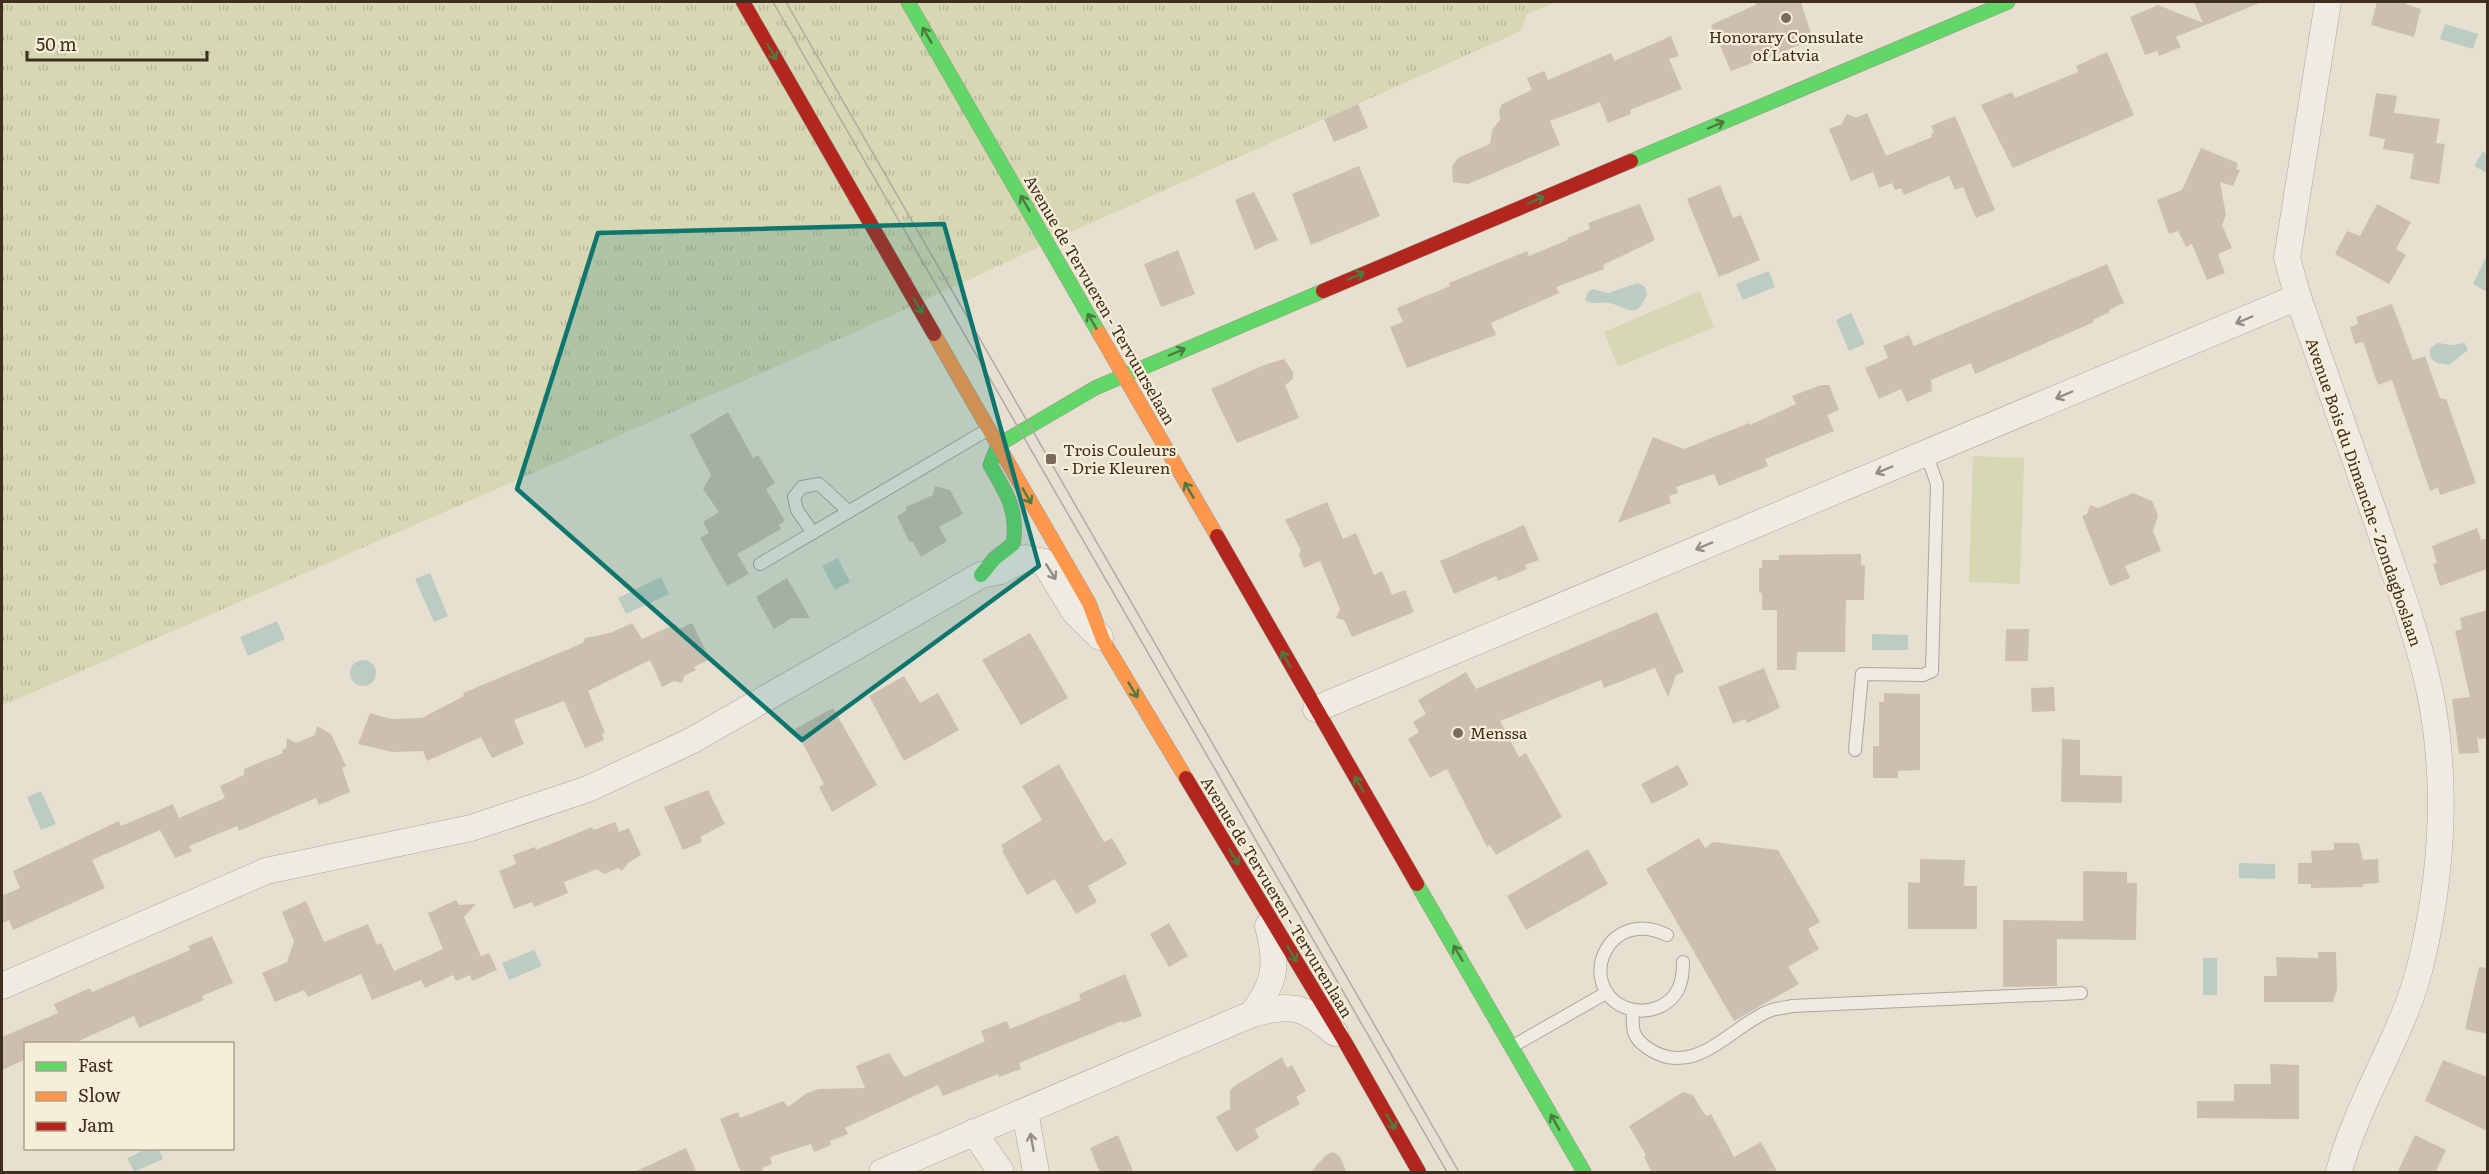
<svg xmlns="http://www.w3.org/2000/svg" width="2489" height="1174" font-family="Literata,serif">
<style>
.park{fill:url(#park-tufts)}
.pitch{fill:#d6d7b3}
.water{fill:#bcccc2}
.building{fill:#cbbfb2}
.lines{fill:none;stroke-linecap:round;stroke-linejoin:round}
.lane-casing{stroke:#ada599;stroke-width:14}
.street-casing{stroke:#ada599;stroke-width:27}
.fast-casing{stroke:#9c958a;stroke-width:15}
.slow-casing{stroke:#9c958a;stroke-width:15}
.jam-casing{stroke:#9c958a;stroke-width:15}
.lane{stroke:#efebe3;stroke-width:12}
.street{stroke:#efebe3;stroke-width:26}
.fast{stroke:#63d668;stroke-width:14}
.slow{stroke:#ff974d;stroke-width:14}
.jam{stroke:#b3261e;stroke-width:14}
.tram{stroke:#afaaa2;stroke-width:1.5}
.oneway{stroke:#4e7a40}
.oneway2{stroke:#968c82}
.marked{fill:#0f766e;fill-opacity:0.2;stroke:#0f766e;stroke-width:4.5;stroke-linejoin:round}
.poi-dot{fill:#786c5e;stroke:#f7eed8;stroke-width:2}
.labels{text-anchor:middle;stroke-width:4.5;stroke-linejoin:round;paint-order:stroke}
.poi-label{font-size:16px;fill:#3d2e20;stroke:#f7eed8;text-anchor:start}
.street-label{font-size:16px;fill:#3d2e20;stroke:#f7eed8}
</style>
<defs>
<pattern id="park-tufts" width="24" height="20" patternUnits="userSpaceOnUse" patternTransform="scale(1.5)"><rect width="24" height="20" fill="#d6d7b3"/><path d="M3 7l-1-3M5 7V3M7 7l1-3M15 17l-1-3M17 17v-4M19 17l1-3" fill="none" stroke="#b9b99a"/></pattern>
</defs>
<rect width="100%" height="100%" fill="#e7e0d1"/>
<path class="park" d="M2,2H1557L1527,14L1521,31L1073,231L882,320L2,706Z"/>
<g class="pitch">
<path d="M1700,291L1714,327L1618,367L1604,332Z"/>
<path d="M1973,456L2024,458L2020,584L1969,582Z"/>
</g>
<g class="water">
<path d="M2445,24L2478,34L2473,49L2440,39Z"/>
<path d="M2483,151L2487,154V173L2474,166Z"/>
<path d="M2486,257L2488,258L2487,292L2473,284Z"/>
<path d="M1769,271L1775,287L1743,300L1736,284Z"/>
<path d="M1638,283L1645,287L1647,294C1636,322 1628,307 1609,303C1600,301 1593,306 1585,300L1588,292L1593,289L1608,293Z"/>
<path d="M1851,313L1865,344L1849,351L1836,320Z"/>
<path d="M2438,343L2452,345L2465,343L2468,350L2449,365L2437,363L2430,357V348Z"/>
<path d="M838,558L850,582L835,590L822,566Z"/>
<path d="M430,573L448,616L434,622L415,579Z"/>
<path d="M661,577L669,594L626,614L618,598Z"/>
<path d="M277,621L285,639L248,656L240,637Z"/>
<path d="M1872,634L1908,635V650H1872Z"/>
<circle cx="363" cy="673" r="13"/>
<path d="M41,791L56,824L41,830L27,797Z"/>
<path d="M2239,863L2275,864V879L2239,878Z"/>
<path d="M534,950L542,966L509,980L502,963Z"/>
<rect x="2203" y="958" width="14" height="37"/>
<path d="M158,1148L163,1159L134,1172L127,1158L147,1149Z"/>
</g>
<g class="building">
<path d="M1757,2H1801L1813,40L1731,71L1711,25L1755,5Z"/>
<path d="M2194,2H2262L2176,37L2181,47L2159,56L2157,51L2145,55L2130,17L2158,5L2203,23Z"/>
<path d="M2377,2H2406V4L2421,9L2414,37L2371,25Z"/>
<path d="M1671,36L1679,56L1669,59L1682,89L1630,110L1631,114L1608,123L1600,102L1550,121L1560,145L1468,184L1453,182L1452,166L1458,158L1490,144L1492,130L1500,120L1499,111L1502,104L1532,90L1527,78L1544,71L1548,80L1611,53L1614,61Z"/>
<path d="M2107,52L2134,115L2013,168L1981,105L2012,92L2015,98L2078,72L2076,66Z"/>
<path d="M2376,93L2397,96L2394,113L2440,119L2436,143L2445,144L2439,184L2410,179L2414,154L2383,149L2385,139L2369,136Z"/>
<path d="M1358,104L1368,128L1334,142L1324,119Z"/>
<path d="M1867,113L1886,156L1932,137L1931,134L1934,133L1931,126L1955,116L1995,210L1976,218L1963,187L1955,190L1949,176L1904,195L1901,188L1895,190L1892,183L1879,188L1873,172L1851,181L1829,129L1842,124L1847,114L1856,118Z"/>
<path d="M2201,148L2238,163L2236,169L2240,170L2233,186L2220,182L2226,215L2222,225L2232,248L2218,254L2225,273L2207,280L2192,244L2186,247L2178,231L2169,234L2157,200L2182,190Z"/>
<path d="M1359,166L1380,216L1311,245L1292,194Z"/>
<path d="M1720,185L1733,218L1741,215L1760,260L1719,277L1687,199Z"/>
<path d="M1254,192L1278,240L1255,250L1235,200Z"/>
<path d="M1640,204L1655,240L1603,265L1604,269L1556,287L1559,293L1491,323L1496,335L1407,368L1390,327L1403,322L1397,308L1450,286L1449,283L1527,251L1529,256L1568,240L1567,238L1590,229L1588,223Z"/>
<path d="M2377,204L2411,222L2396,249L2406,255L2389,284L2335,254L2347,231L2360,236Z"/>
<path d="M1178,250L1195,294L1161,307L1144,264Z"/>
<path d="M2107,264L2124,303L2109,310L2110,312L2093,320L2094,322L1975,374L1971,363L1931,380L1932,391L1907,402L1901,389L1879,399L1865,368L1888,358L1883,346L1909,335L1914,346Z"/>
<path d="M2392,304L2413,360L2425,356L2440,398L2446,399L2476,483L2440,495L2438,487L2430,491L2392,380L2378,385L2363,342L2355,344L2350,327L2358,324L2356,317Z"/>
<path d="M1284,359L1293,372V379L1285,385L1299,418L1237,443L1211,389L1264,365Z"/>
<path d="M1821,385H1829L1839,410L1827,415L1834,431L1765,459L1768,466L1719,486L1714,474L1676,487L1678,493L1669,496L1671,503L1618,523L1653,437L1684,449L1749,423L1750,425L1796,404L1792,396Z"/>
<path d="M728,412L753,458L758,455L775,483L766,489L785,521L779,525L781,529L737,554L749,574L727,586L700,538L709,533L703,522L719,512L703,489L711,475L690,435Z"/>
<path d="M935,486L950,490L963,514L939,527L947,541L921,557L913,542L909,541L897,516L906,511V507L933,495Z"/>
<path d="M2133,493L2152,501L2158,515L2153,531L2161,551L2125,566L2130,578L2110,586L2082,516L2087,514L2090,505L2098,508Z"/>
<path d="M1327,502L1343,539L1356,533L1374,575L1382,571L1392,595L1405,590L1414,612L1352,637L1344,620L1336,618L1340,609L1320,561L1304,568L1299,555L1301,550L1285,520Z"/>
<path d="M1524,525L1539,560L1525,565L1527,569L1498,581L1496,576L1454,594L1440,561Z"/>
<path d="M2477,528L2481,540L2487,538V569L2440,586L2433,564L2437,563L2432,546Z"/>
<path d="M1861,554V565L1865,566L1864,600H1846L1845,652H1797L1796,670H1777V610H1762V593L1759,592V568H1762V560H1779V555Z"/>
<path d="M787,578L810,618H792L774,629L756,597Z"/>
<path d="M2487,610V738L2479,739L2477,735L2479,753L2459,754L2452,699L2470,697L2455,631L2462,629L2460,618Z"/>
<path d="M1657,612L1684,672L1676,675L1668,697L1655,668L1604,688L1601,680L1500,721L1519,757L1526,753L1562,817L1496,855L1490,845L1487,847L1447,769L1430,778L1408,739L1419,732L1413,722L1426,714L1418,700L1466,672L1476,689Z"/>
<path d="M632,623L642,639L676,624L679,629L692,623L710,659L694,667L696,670L684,676L682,683L674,681L662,687L650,660L588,691L605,733L602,734L604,740L585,748L564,701L514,720L524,744L492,758L481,737L427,761L423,751L392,752L358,744L370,713L391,719L422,718L464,696L463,693L583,643L585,638L610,633Z"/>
<path d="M2006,629H2029L2028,661H2005Z"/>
<path d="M1030,633L1068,698L1021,725L982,660Z"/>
<path d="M1764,668L1780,708L1747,723L1745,719L1733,724L1718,687Z"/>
<path d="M904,676L920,703L938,693L959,730L904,761L869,696Z"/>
<path d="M2054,687L2055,711L2032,712L2031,688Z"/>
<path d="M1884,693L1920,694V770L1898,771V778H1873V746H1879V702H1884Z"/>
<path d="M833,708L877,785L832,812L819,787L824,784L795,729Z"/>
<path d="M317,726L331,734L346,766L342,768L350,792L319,805L316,798L239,831L237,826L189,846L192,851L175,858L160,830L92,860L105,888L13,930L9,920L2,923V896L20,888L13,871L119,821L121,826L173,804L179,818L225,798L220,786L244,775V769L283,753L282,750L286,748L287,738L296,743L315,735Z"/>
<path d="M2062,739L2080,740V775L2122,776V803L2061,802Z"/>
<path d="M1059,764L1104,842L1112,838L1127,864L1088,886L1097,902L1076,914L1055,879L1027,895L1002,851L1004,850L1001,845L1042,820L1022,786Z"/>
<path d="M1678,765L1689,785L1652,804L1641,784Z"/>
<path d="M708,790L725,824L700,837L702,842L683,850L664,807Z"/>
<path d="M615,822L619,832L629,828L641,855L628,863L622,871L618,868L604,874L597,869L564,882L568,893L534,907L532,902L514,909L499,871L516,864L513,855L535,847L536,850L592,827L594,830Z"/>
<path d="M1699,838L1705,848L1713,842L1778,850L1820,922L1808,929L1819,949L1788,967L1799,984L1734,1021L1646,869Z"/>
<path d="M2334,843H2359L2363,860L2378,859L2379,883L2363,884V887L2311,888V884H2298V863H2312L2311,851L2334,850Z"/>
<path d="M1588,849L1608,884L1526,930L1507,896Z"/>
<path d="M1920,859L1965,860L1964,886H1977V929H1908V882L1920,883Z"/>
<path d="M2083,871L2127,872V883H2137L2136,940L2057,939V986L2003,987V920L2083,921Z"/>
<path d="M456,900L459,905L476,904L464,917L481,956L489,953L497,970L472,981L470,975L456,981L453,975L425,988L421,980L372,1000L361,974L308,997L304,990L275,1002L262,973L287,962L294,941L282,912L306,901L324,942L368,924L377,945L381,943L394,971L443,949L428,913Z"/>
<path d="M1169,923L1188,956L1169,967L1150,934Z"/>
<path d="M212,936L233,983L202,996L204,1000L139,1028L134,1016L72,1044H26V1059L2,1070V1037L58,1013L54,1004L90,988L92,992L167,960L190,950L188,946Z"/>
<path d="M2318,952H2336L2337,989L2333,1002H2264V976H2277L2276,957L2318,958Z"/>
<path d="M2479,967L2487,968V1034L2465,1029Z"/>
<path d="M1125,974L1142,1016L1123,1023L1122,1021L1019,1063L1021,1069L999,1077L998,1074L943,1096L938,1085L845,1128L848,1134L830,1141L831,1145L814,1152L811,1144L770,1157L772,1164L762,1168L764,1173H741L720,1119L738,1112L740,1118L783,1101L788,1107L807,1093L819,1089L865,1088L856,1066L889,1053L904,1077L985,1041L981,1031L1007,1021L1010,1029L1081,1000L1079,994Z"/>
<path d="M1282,1057L1287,1068L1292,1065L1306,1091L1296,1097L1300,1104L1255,1129L1259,1138L1236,1152L1216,1117L1230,1109V1091L1233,1087Z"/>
<path d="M2443,1060L2487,1077V1131L2425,1101Z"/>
<path d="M2270,1064L2299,1065V1119L2197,1118V1101H2234V1084H2271Z"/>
<path d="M1683,1092L1693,1095L1703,1112L1707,1116L1711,1114L1734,1157L1761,1142L1778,1173H1652L1644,1157L1646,1155L1629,1126Z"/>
<path d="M1118,1135L1134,1173H1100L1090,1148Z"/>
<path d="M2415,1135L2446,1150L2435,1173H2397Z"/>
<path d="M686,1148L697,1173H632Z"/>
<path d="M1333,1152L1340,1157L1347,1173H1310L1326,1155Z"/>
</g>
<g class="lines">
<g class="lane-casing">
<g id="lane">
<path d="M813,533L797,510L794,497L802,487L819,484L849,512"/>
<path d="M760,564L987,430"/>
<path d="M1855,750L1862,674L1923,675L1932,671L1937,484L1926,453"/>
<path d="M1667,935C1607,906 1576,985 1624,1007C1636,1012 1647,1012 1659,1007C1679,998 1683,982 1683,962"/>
<path d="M1633,1010C1632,1030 1632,1038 1649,1049C1695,1079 1730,1027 1769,1011C1776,1008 1785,1008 1792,1006L2081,993"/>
<path d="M1513,1046L1606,993"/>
</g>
</g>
<g class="street-casing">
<g id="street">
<path d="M2328,2L2287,258L2298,297C2324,371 2350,445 2376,519C2397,581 2421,642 2433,708C2447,791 2441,877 2422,959C2405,1034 2358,1098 2339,1172"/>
<path d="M1316,709L2298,297"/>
<path d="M2,986L266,871L471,828L588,789L691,741L981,575L1001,571L1025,558L1044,562L1074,611L1100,637"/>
<path d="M1252,1014C1276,982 1278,964 1268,926"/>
<path d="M1025,1112L1036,1172"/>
<path d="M974,1132L1001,1172"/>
<path d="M882,1172L1252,1014C1292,1003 1304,1006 1335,1033"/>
</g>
</g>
<g class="fast-casing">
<g id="fast">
<path d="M908,2L1099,333"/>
<path d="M1631,161L2008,2"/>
<path d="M981,575L994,559L1013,544C1019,512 1006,492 990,465L998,445L1095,388L1323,291"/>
<path d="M1417,884L1584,1172"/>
</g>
</g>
<g class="slow-casing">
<g id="slow">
<path d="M1099,333L1217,536"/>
<path d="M934,334L1089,603L1103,640L1186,778"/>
</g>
</g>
<g class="jam-casing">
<g id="jam">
<path d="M743,2L934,334"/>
<path d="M1323,291L1631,161"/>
<path d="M1217,536L1417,884"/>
<path d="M1186,778L1345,1042L1419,1172"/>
</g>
</g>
<use href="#lane" class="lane"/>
<use href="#street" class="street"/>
<use href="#fast" class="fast"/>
<use href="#slow" class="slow"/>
<use href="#jam" class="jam"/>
<g class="tram">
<path d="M773,2L1447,1172"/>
<path d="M786,2L1459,1172"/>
</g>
</g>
<defs><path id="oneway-shaft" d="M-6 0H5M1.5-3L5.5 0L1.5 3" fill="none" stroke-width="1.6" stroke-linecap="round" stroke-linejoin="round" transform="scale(1.5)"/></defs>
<g class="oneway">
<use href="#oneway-shaft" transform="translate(927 35) rotate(-120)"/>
<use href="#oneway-shaft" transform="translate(772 52) rotate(60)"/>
<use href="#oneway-shaft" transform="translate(1716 125) rotate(-23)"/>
<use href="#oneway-shaft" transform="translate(1536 200) rotate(-23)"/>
<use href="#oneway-shaft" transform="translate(1025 203) rotate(-120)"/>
<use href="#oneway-shaft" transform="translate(1356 276) rotate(-23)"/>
<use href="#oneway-shaft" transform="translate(918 306) rotate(60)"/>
<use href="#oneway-shaft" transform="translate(1092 321) rotate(-120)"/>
<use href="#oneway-shaft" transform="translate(1177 352) rotate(-23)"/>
<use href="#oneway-shaft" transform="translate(1189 490) rotate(-120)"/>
<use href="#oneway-shaft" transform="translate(1027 496) rotate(60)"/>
<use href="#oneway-shaft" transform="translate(1286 659) rotate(-120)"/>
<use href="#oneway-shaft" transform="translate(1133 690) rotate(59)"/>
<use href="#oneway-shaft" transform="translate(1359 784) rotate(-120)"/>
<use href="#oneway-shaft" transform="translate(1234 857) rotate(59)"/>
<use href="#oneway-shaft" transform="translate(1458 953) rotate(-120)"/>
<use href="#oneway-shaft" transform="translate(1292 954) rotate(59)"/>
<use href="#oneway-shaft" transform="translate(1391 1122) rotate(60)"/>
<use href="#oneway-shaft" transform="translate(1555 1122) rotate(-119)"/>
</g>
<g class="oneway2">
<use href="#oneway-shaft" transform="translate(2244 320) rotate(157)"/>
<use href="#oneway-shaft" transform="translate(2064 395) rotate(157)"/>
<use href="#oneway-shaft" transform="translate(1884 470) rotate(157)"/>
<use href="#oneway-shaft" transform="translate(1704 546) rotate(157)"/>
<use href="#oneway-shaft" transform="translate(1051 572) rotate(58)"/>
<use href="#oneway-shaft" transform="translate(1032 1142) rotate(-100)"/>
</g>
<path class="marked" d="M944,224L1039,566L802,740L517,489L598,233Z"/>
<g class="poi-dot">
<circle cx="1786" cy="18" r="6"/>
<rect x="1045" y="453" width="12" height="12" rx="3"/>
<circle cx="1458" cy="733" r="6"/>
</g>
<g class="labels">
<g class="poi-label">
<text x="1786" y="43" text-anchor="middle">Honorary Consulate<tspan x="1786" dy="18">of Latvia</tspan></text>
<text x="1063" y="456">Trois Couleurs<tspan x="1063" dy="18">- Drie Kleuren</tspan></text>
<text x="1470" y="739">Menssa</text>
</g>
<g class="street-label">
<text transform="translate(1100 300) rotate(60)" y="6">Avenue de Tervueren - Tervuurselaan</text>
<text transform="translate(2364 492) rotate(71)" y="6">Avenue Bois du Dimanche - Zondagboslaan</text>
<text transform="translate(1277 897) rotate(59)" y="6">Avenue de Tervueren - Tervurenlaan</text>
</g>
</g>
<rect width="2489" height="1174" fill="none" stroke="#3d2e20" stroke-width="6"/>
<rect x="24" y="1042" width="210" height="108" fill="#f7eed8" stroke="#ada18e" stroke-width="1.5"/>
<rect x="36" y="1062" width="30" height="9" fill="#63d668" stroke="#ada18e" stroke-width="1.5"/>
<text x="78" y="1072" font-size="18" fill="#3d2e20">Fast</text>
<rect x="36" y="1092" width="30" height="9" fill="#ff974d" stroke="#ada18e" stroke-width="1.5"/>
<text x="78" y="1102" font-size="18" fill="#3d2e20">Slow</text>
<rect x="36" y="1122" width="30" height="9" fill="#b3261e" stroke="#ada18e" stroke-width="1.5"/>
<text x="78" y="1132" font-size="18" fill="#3d2e20">Jam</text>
<path d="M27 51v9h180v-9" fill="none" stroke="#3d2e20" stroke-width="3"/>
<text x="36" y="51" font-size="18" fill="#3d2e20" stroke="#f7eed8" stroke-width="4.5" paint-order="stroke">50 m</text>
</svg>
